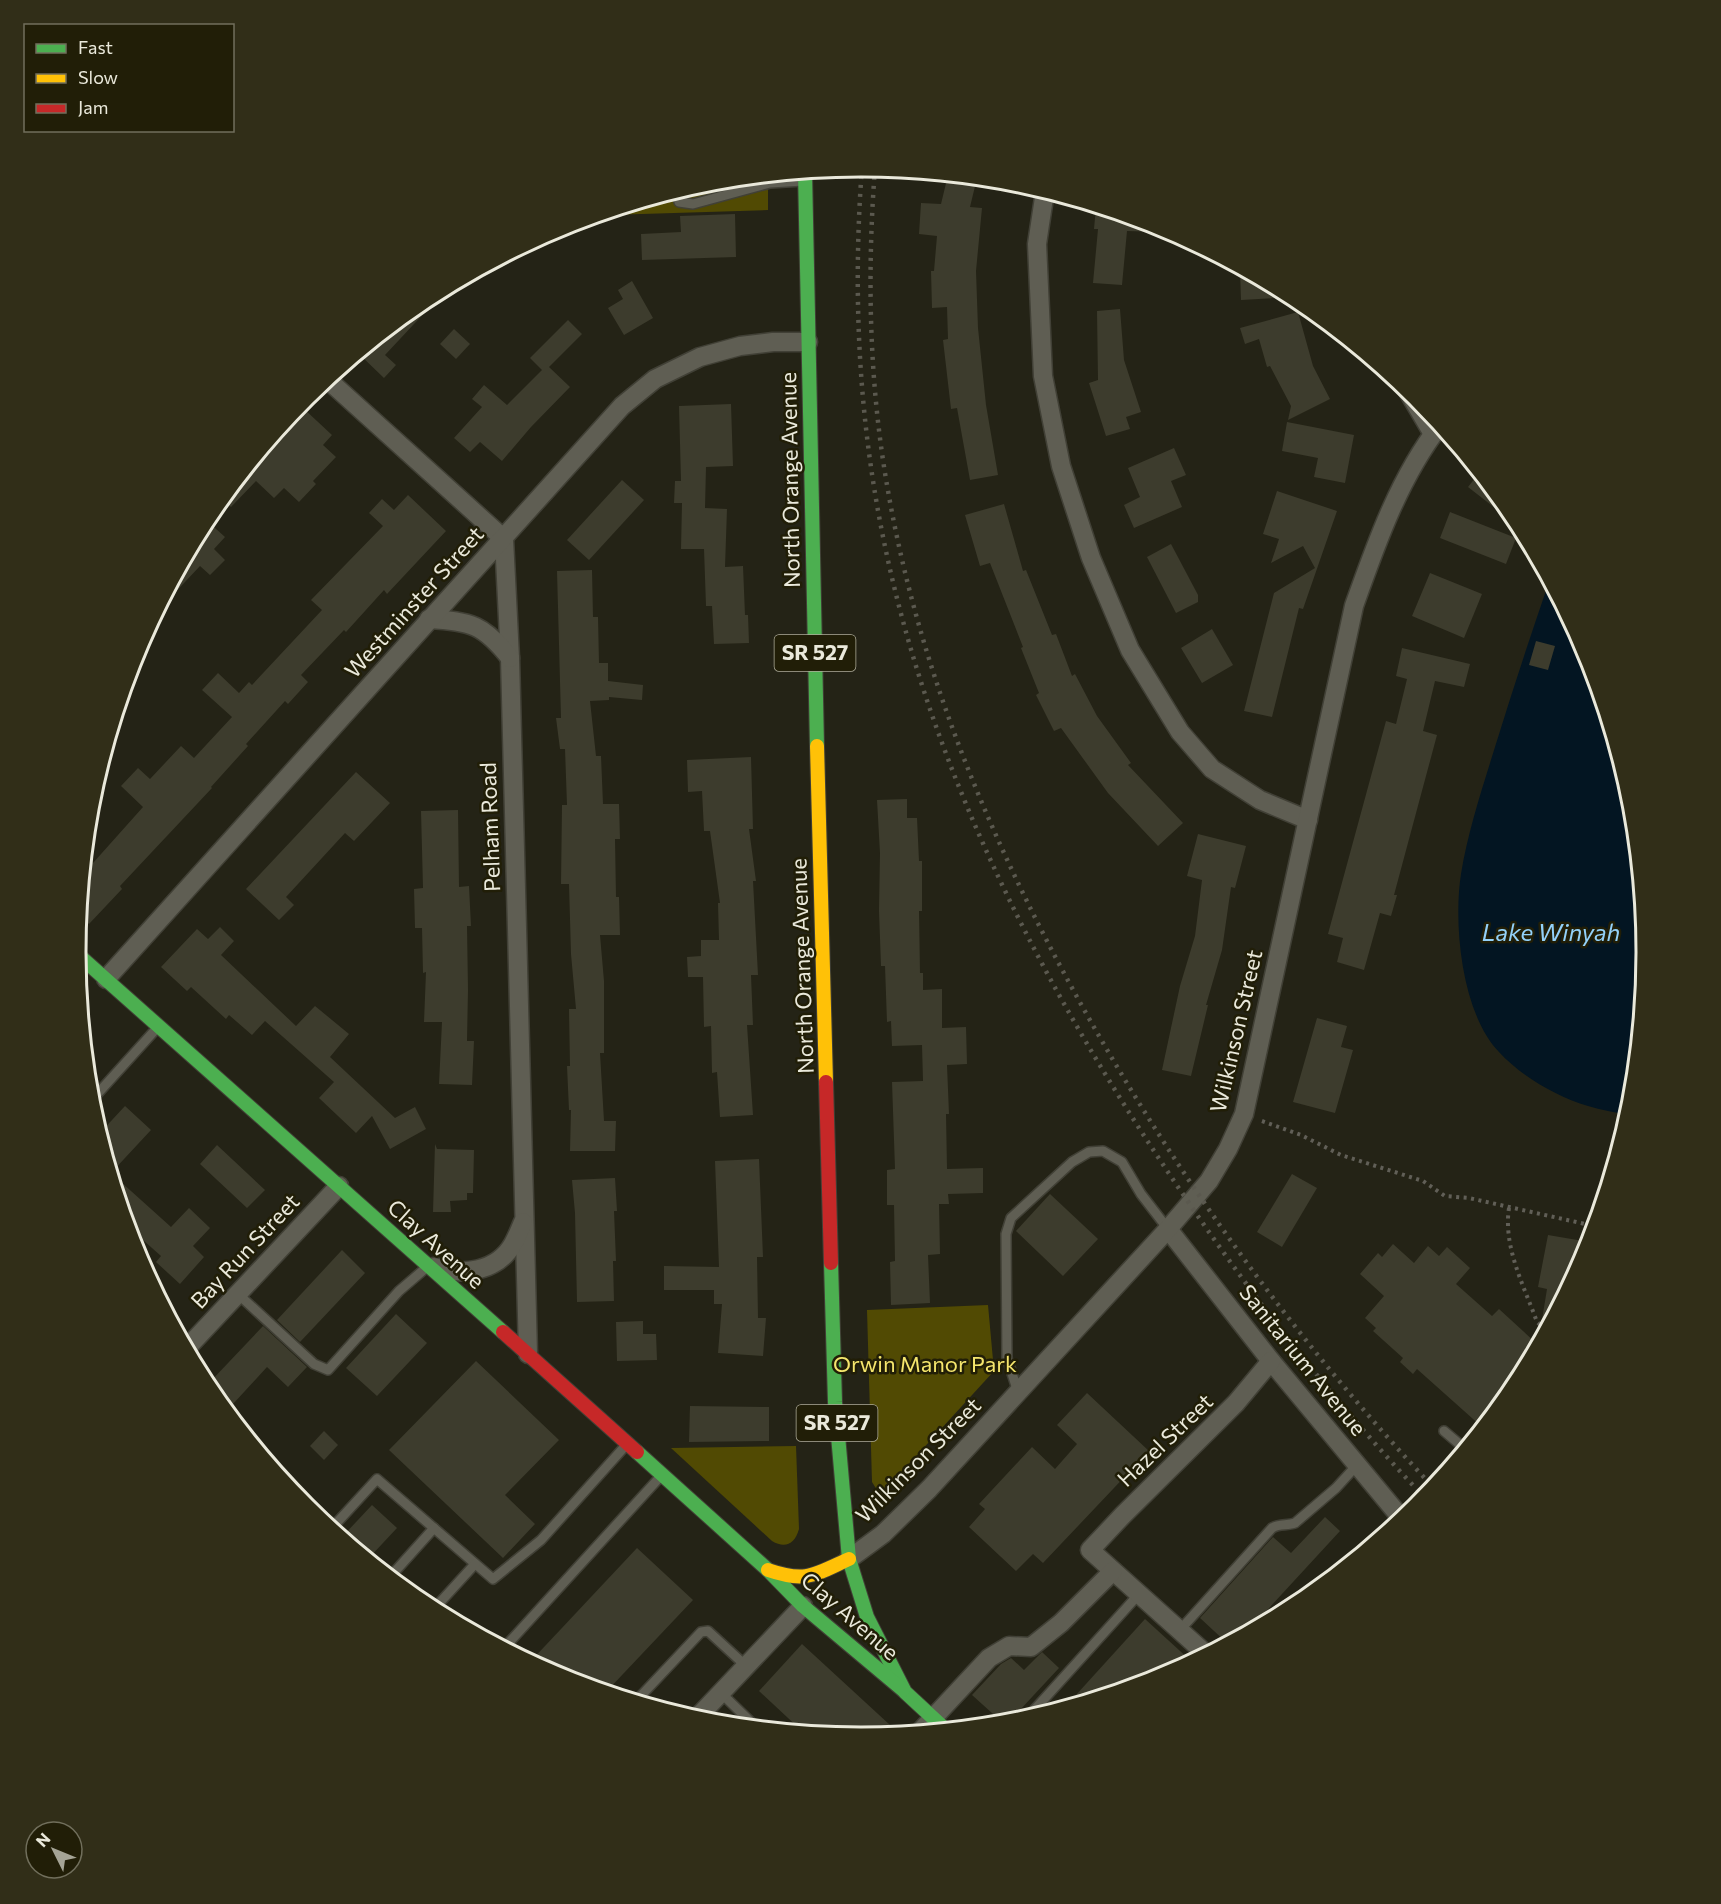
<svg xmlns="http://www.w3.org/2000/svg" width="1721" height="1904" font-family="Commissioner,sans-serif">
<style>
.green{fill:#514a03}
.water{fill:#031522}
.building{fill:#3d3c2d}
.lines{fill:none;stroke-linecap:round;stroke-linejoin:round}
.lane-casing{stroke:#414036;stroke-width:12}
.street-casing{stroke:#414036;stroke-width:21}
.fast-casing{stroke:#414036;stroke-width:16}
.slow-casing{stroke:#414036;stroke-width:16}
.jam-casing{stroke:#414036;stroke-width:16}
.path{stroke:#615f57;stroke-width:4;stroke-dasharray:3 4.5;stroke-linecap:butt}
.lane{stroke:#5f5e53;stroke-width:9}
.street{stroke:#5f5e53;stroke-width:18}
.fast{stroke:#4caf50;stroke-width:14}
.slow{stroke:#ffc107;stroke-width:14}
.jam{stroke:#c62828;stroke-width:14}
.rail{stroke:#5b594f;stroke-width:4.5;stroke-dasharray:3 6;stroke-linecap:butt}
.labels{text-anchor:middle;stroke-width:5;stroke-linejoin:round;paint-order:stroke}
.shield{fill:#211e07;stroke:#aeac9b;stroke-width:1.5}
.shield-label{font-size:21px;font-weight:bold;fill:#eae9db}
.street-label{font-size:22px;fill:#eae9db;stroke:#211e07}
.park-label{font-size:22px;fill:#f5e66d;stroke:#211e07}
.water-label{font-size:24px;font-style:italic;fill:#93d1f9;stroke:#211e07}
.rim{fill:none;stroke:#eae9db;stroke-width:3}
</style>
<rect width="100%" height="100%" fill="#242316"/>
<g class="green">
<path d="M768,176V210L609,215L606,212L708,182Z"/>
<path d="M988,1305L994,1371L886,1489L880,1491L877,1490L872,1482L867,1310Z"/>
<path d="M796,1446L799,1529C795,1544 785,1549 772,1541L671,1448Z"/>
</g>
<path class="water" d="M1549,582L1586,652L1631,799L1646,952L1631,1106L1628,1115C1615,1112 1601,1110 1588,1106C1557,1097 1521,1076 1499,1052C1462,1014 1453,925 1461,874C1468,831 1482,789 1495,747C1512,692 1530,637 1549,582Z"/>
<g class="building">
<path d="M948,175L977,178L970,207L982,208L976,271L978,328L986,405L998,475L970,480L957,408L951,409L943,340L948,339L947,307L932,308L931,271H934L937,236L919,234L921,203L941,204Z"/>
<path d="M1096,207L1161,226L1160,232L1127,231L1122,285L1093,283L1098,229H1094Z"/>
<path d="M735,214L736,257L642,260L641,234L681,232L680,216Z"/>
<path d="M1240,269L1277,288L1294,297L1241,300Z"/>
<path d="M632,281L653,318L624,335L608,308L623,299L618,290Z"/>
<path d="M421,302L428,309L385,355L396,365L384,378L358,353Z"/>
<path d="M1120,309L1124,360L1141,412L1126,417L1130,429L1106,436L1089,383L1098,380L1097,311Z"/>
<path d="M1298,312L1313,366L1330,399L1288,420L1291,406L1270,366L1267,367L1259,339L1245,344L1240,328Z"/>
<path d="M568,320L582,334L549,367L570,387L531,427L502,461L480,442L470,452L454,438L482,407L472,399L484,385L507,405L542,370L530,358Z"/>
<path d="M454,329L470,344L456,359L440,344Z"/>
<path d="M731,404L733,466L706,467L705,508L727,509L725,567L743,566L745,615H748L749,643L714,644L712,606H706L704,549H681L682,503H674L675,481H681L679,406Z"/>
<path d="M303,408L332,435L323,445L336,457L313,481L316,484L299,502L284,488L274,498L256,481L231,507L221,499L284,422L287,425Z"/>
<path d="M1287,422L1354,435L1345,483L1314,477L1318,458L1282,451Z"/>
<path d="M1174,448L1186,475L1171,481L1182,507L1134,528L1124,505L1140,497L1128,468Z"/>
<path d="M1479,473L1509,510L1504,515L1468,487Z"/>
<path d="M622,480L644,500L589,560L567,540Z"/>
<path d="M1277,491L1337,511L1303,609L1299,608L1272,717L1244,711L1274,593L1315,568L1303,546L1271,563L1279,539L1263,534Z"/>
<path d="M408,495L446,531L387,594L384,590L346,632L344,630L301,675L308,682L288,704L285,701L246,744L248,746L211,787L212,788L120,886L122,889L89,924L79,914L85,855L93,863L143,807L121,786L138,768L150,779L181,746L194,758L232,717L202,690L218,673L239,693L249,682L252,685L322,610L311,600L383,526L369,513L382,499L394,510Z"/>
<path d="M1004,504L1023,571L1026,570L1052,635L1056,634L1072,676L1075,674L1097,716L1131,763L1128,765L1183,823L1158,846L1108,793L1061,728L1054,731L1036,695L1039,693L1021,648L1023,647L990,563L980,566L965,515Z"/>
<path d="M1450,512L1516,538L1506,564L1440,538Z"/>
<path d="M205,519L225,537L214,549L225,560L210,575L200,566L168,600L164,597Z"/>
<path d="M1171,544L1198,595V602L1176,613L1147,557Z"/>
<path d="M592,570L593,617H598L599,663H608V681L643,685L642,700L609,697V700L590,701L596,756H601L603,804H619L620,839H615L616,897H619L620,935H600L604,981V1053H600L604,1121H616L615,1151H570L571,1110H569L567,1066H570L569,1009H576L571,954L569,884H561L562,805H567L565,749H560L556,718H561L557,571Z"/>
<path d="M1430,573L1482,594L1464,638L1412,616Z"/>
<path d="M1212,629L1233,665L1202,683L1181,648Z"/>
<path d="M1536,641L1555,646L1548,670L1529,665Z"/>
<path d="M1402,648L1470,664L1464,687L1435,681L1423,731L1437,735L1394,895H1397L1391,916L1380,913L1364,970L1337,962L1343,938L1328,934L1386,721L1396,724L1407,679L1396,676Z"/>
<path d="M751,757L753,829H749L756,881H753L758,975H751L753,1025H747L753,1115L720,1117L717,1072L712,1073L711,1026L704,1027L703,977H688L687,957L701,956V940H719L718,903H720L710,831H704L702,791L688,792L687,760Z"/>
<path d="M356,772L390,803L354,841L345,833L286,897L294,905L279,920L246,889Z"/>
<path d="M907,799V818H917L919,861H922V911H919L920,973H923V990L942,989V1028L966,1027L967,1064L947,1065L949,1114H946L947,1169L983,1168V1193L948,1194L949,1204H939L940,1254L928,1255L930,1303L891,1305L890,1262L895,1261L894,1205H887V1170L895,1169L892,1082L923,1081L922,1045L892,1046L891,1021L887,1022L885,966H881L879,911L880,853L877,800Z"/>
<path d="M458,810L459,887L469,886L471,926H467L468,990L467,1041H474L472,1085L439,1084L442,1022H424L426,972L423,973L422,928H415L414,889L423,888L421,811Z"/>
<path d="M1198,834L1246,846L1235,888L1231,887L1222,950L1206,1005H1208L1191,1076L1162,1070L1180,986L1195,936L1202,880L1187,876Z"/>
<path d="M220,927L234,941L221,955L296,1026L315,1006L349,1034L330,1057L395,1118L415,1107L426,1129L390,1149L372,1116L356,1133L319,1098L334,1082L265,1021L252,1035L229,1015L226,1019L191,987L187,991L161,967L197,929L208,939Z"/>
<path d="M1317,1018L1347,1026L1341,1047L1353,1050L1335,1113L1293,1102Z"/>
<path d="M125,1106L151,1130L111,1173L171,1227L189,1208L210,1228L193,1246L204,1257L180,1284L156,1262L161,1256L134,1232L130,1237L99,1134Z"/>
<path d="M435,1144L437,1149L474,1150L473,1193H467V1200L450,1201L451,1212H433Z"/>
<path d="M217,1145L265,1190L247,1208L200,1164Z"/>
<path d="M759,1159L763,1257H757L758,1318H766L763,1356L718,1353L722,1304H714V1290H664V1266L719,1267L715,1161Z"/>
<path d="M1292,1174L1317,1188L1282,1247L1257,1232Z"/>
<path d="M615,1178L617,1211H614L616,1261H613L614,1301L577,1302L575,1213L572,1180Z"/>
<path d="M1050,1194L1098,1239L1063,1276L1016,1231Z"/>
<path d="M1548,1235L1589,1242L1586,1253L1543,1333L1540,1332L1547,1289L1538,1287Z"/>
<path d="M1393,1244L1414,1263L1428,1246L1439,1256L1447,1247L1470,1268L1456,1284L1492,1316L1499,1309L1537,1344L1513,1389L1482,1427L1417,1369L1413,1374L1400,1362L1403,1358L1373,1331L1376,1328L1365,1318L1384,1296L1360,1274L1378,1253L1382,1257Z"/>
<path d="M342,1250L365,1273L300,1342L277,1320Z"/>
<path d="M396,1314L427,1343L377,1396L346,1368Z"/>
<path d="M643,1321V1334H656L657,1360L617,1361L616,1322Z"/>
<path d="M263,1326L307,1367L288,1387L267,1367L233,1404L210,1382Z"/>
<path d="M476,1361L559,1440L505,1495L535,1524L503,1558L389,1450Z"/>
<path d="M1087,1393L1149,1451L1043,1563L1033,1554L1016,1571L969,1527L985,1509L979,1504L1032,1447L1055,1469L1077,1444L1057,1425Z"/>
<path d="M690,1406L769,1407V1441L689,1442Z"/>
<path d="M324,1431L338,1445L324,1460L310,1446Z"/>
<path d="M372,1505L397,1528L368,1559L342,1537Z"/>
<path d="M1325,1517L1340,1531L1248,1631L1227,1643L1200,1618L1273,1537L1291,1553Z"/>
<path d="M637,1548L693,1600L606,1692L560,1678L530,1662Z"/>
<path d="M1145,1619L1191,1661L1161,1678L1066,1706Z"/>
<path d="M802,1644L890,1725L880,1736L860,1737L803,1732L759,1691Z"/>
<path d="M1042,1652L1059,1668L1008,1723H1003L972,1695L1001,1664L1011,1658L1024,1670Z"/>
</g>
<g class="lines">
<g class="lane-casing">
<g id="lane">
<path d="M679,202L693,204L770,183L803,181"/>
<path d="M90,1102L157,1028"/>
<path d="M238,1294L314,1364L328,1370L399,1291L427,1267"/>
<path d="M1018,1392L1007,1358L1006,1234L1011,1218L1072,1162L1089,1152L1103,1151L1122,1162L1141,1194L1168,1229"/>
<path d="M1444,1431L1464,1448"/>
<path d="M331,1529L377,1479L493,1579L541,1540L627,1444"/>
<path d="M1389,1529L1400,1517"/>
<path d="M1343,1567L1368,1546"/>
<path d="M390,1577L434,1528"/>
<path d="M433,1610L475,1564"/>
<path d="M1180,1630L1272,1528C1279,1523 1287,1526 1295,1523L1336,1488L1357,1465"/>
<path d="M504,1648L660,1477"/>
<path d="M721,1693L756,1727"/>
<path d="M636,1701L701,1632L708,1631L746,1666"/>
<path d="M1026,1719L1139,1594"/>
</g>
</g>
<g class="street-casing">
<g id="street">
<path d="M1045,191L1037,244L1043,376L1061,466L1091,558L1130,650L1180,732L1212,769L1260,800L1308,820"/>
<path d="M327,379L504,539L510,658L528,1354"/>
<path d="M1406,388L1433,434"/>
<path d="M429,619C471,621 484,625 510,658"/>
<path d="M106,979L622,406L655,379L700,357L740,346L773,342H808"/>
<path d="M1168,1229L1271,1361L1402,1519"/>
<path d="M434,1267C462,1276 497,1272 513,1244C517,1237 520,1229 523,1222"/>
<path d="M186,1349L339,1186"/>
<path d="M849,1559L883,1534L929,1489L1168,1229L1209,1181L1228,1149L1244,1114L1354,606C1376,544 1399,478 1440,425"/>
<path d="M1206,1654L1090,1550L1123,1515L1236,1403L1271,1361"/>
<path d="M696,1719L803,1606"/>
<path d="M920,1732L989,1658L1009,1646L1031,1647L1061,1623L1113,1571"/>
</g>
</g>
<g class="fast-casing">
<g id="fast">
<path d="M805,172L817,746"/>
<path d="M75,952L503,1332"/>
<path d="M831,1263L835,1402L849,1559L867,1617L905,1692L945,1729"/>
<path d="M637,1452L768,1570L803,1606L903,1690"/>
</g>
</g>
<g class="slow-casing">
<g id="slow">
<path d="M817,746L826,1082"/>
<path d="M768,1570C806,1583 814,1575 849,1559"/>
</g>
</g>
<g class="jam-casing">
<g id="jam">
<path d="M826,1082L831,1263"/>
<path d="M503,1332L637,1452"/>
</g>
</g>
<g class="path">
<path d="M1262,1121L1301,1135L1341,1155L1423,1181L1445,1196L1469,1198L1594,1226"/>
<path d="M1509,1208C1503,1247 1524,1286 1537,1322L1545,1329"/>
</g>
<use href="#lane" class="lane"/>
<use href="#street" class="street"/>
<use href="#fast" class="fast"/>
<use href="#slow" class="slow"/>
<use href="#jam" class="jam"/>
<g class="rail">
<path d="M862,167C854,274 857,381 874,487C914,737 1030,967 1170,1175C1246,1289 1330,1398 1424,1497"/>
<path d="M875,168C867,273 869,381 887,485C918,667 988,836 1077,997C1175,1174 1294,1339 1433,1487"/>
</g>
</g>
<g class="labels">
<g class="shield">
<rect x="774.5" y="635" width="81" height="36" rx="4.5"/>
<rect x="796.5" y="1405" width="81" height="36" rx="4.5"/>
</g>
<g class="shield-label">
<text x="815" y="660">SR 527</text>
<text x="837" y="1430">SR 527</text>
</g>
<g class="street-label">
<text transform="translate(790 480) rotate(-91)" y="8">North Orange Avenue</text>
<text transform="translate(414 602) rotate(-48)" y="8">Westminster Street</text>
<text transform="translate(490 827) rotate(-92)" y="8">Pelham Road</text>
<text transform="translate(802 966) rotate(-92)" y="8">North Orange Avenue</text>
<text transform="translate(1236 1031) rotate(-77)" y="8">Wilkinson Street</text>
<text transform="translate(436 1244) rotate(42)" y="8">Clay Avenue</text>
<text transform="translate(245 1251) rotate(-47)" y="8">Bay Run Street</text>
<text transform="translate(1303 1360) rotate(51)" y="8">Sanitarium Avenue</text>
<text transform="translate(1165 1440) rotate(-44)" y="8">Hazel Street</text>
<text transform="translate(918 1460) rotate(-45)" y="8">Wilkinson Street</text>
<text transform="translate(850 1616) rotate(41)" y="8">Clay Avenue</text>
</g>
<g class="park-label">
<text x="925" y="1372">Orwin Manor Park</text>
</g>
<g class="water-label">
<text x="1551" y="941">Lake Winyah</text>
</g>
</g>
<path d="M0 0H1721V1904H0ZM86 952a775 775 0 1 1 1550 0a775 775 0 1 1-1550 0Z" fill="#312e18" fill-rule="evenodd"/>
<path class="rim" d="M86 952a775 775 0 1 1 1550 0a775 775 0 1 1-1550 0Z"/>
<rect x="24" y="24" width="210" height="108" fill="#211e07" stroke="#716f5c" stroke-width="1.5"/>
<rect x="36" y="44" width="30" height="9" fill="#4caf50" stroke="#716f5c" stroke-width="1.5"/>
<text x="78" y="54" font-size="18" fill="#eae9db">Fast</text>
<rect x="36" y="74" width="30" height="9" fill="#ffc107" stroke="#716f5c" stroke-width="1.5"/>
<text x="78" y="84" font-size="18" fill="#eae9db">Slow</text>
<rect x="36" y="104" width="30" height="9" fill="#c62828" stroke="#716f5c" stroke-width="1.5"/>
<text x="78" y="114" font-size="18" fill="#eae9db">Jam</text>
<g transform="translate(54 1850) rotate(313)"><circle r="28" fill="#211e07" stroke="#716f5c" stroke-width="1.5"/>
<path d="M0-4.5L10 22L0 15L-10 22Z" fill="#a5a496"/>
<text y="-9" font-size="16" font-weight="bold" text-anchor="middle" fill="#eae9db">N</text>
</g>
</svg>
